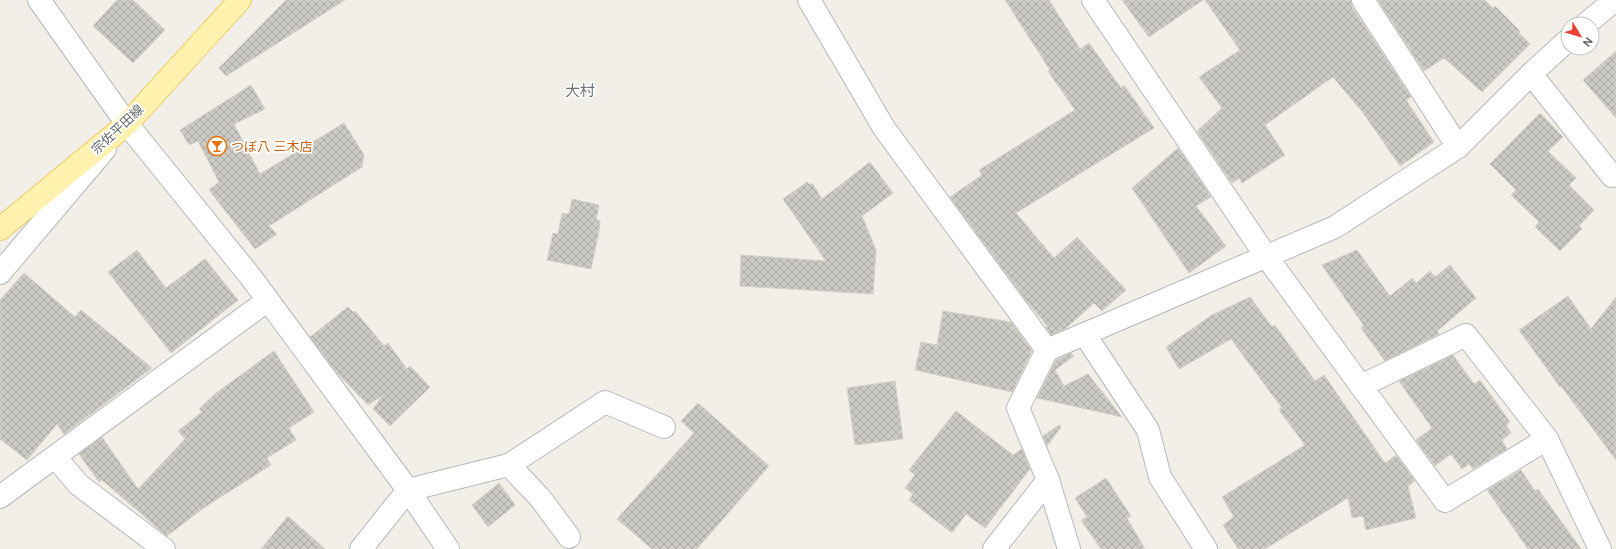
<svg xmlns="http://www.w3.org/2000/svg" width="1616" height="549" font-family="'DM Sans','Noto Sans JP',sans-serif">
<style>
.building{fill:url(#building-cross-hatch);stroke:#d6d1c6}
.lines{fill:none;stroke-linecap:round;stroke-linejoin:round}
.minor-casing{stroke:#b5b8bc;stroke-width:24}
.major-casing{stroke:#f2c960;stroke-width:24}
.minor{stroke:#fff;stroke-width:22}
.major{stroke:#fff2af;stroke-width:22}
.labels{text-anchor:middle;stroke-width:3.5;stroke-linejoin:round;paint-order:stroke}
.street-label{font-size:13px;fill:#5f6368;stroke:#fff}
.food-label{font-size:13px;fill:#c56008;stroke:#fff;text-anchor:start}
.quarter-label{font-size:15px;fill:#70757a;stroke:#fff}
</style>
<defs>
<pattern id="building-cross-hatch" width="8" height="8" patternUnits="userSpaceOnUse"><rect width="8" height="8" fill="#cccac5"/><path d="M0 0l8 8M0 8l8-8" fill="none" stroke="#a9a8a4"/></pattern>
</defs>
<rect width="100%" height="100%" fill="#f1efe8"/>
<g class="building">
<path d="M117,0H133L165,30L133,63L93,26Z"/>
<path d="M286,0H345L226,76L219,68Z"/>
<path d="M1005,0H1049L1080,49L1089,43L1121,88L1124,85L1154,128L1016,213L1054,258L1077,237L1126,290L1102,311L1094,303L1065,329L1051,335L1046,327H1048L1025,299L950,197L982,175L979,170L1075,110L1048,71L1050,70Z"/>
<path d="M1122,0H1203L1149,37Z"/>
<path d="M1205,0H1351L1352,7L1411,97L1406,100L1434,142L1400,166L1364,114L1333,77L1265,125L1285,155L1242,183L1239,178L1232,183L1197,131L1222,108L1199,77L1240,50Z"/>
<path d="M1378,0H1485L1493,8L1495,6L1520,31L1519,33L1530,44L1482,92L1444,58L1424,71Z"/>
<path d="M1616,51V118L1583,80Z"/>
<path d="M251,85L265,109L234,124L260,174L344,123L364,155L362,167L269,226L277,234L255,249L209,190L219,182L198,141L189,145L180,130Z"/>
<path d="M1540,113L1563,137L1549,150V152L1576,178L1569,185L1594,210L1579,226L1582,229L1560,251L1535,227L1539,222L1511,195L1516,190L1490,164Z"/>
<path d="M1178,148L1211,197L1196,206L1226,246L1189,273L1132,188Z"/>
<path d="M870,162L893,193L862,216L876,250L873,294L740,286L741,255L826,261L783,199L807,182L810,185L812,183L822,199Z"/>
<path d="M572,199L599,205L596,220L600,221L599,231L591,269L547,260L553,233L558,234L562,213L569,214Z"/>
<path d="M137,250L166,288L205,259L238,300L171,353L108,272Z"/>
<path d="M1357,250L1390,296L1412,278L1416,283L1430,271L1435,277L1450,265L1476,298L1437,331L1439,334L1385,361L1361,328L1364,326L1322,265Z"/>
<path d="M24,273L75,317L81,310L152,368L64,434L57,424L27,460L0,439V300Z"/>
<path d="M1568,296L1591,329L1616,297V460L1561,386L1560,387L1519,330Z"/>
<path d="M1250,297L1272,327L1275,325L1315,381L1324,375L1385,463L1396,455L1415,481L1408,486L1416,518L1366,530L1363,516L1352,518L1348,498L1265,549H1238L1223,525L1234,517L1222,497L1305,445L1279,410L1282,408L1231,339L1179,369L1166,347L1212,315Z"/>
<path d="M348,307L353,312L355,311L384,346L388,343L407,369L410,366L430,387L390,426L373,409L383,395L368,405L338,374L310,337Z"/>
<path d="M943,311L1011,322L1032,351L1012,392L915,370L921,342L937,345Z"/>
<path d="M274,351L314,412L289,428L296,440L267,458L271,465L205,507L167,536L102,480L99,482L79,454L102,437L138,489L185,439L178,431L202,412L199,409L216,393Z"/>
<path d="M1071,353L1074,356L1055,370L1064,386L1088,374L1122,417L1037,398L1056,360Z"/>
<path d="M1453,355L1474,384L1480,380L1510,422L1506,425L1511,433L1502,440L1507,449L1473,469L1469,464L1462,469L1451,454L1435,466L1416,440L1432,428L1399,381Z"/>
<path d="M895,381L903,439L855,445L847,388Z"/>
<path d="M698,403L769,466L697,549H652L617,519L694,433L681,421Z"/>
<path d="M956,411L1013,455L1022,449L1030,469L985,528L966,514L952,533L909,500L913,494L905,488L915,475L909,470Z"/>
<path d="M1059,425L1061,427L1047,446L1043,436Z"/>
<path d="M1521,470L1535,491L1538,489L1581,549H1528L1487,490Z"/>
<path d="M1106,478L1131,516L1127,518L1145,549H1101L1081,520L1087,517L1075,498Z"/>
<path d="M499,483L515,505L488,527L472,505Z"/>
<path d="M288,516L325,549H261Z"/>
</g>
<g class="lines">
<g class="minor-casing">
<g id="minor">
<path d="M39,0L127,124L250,276L408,490L448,549"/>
<path d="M809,0L884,128L1047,350"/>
<path d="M1093,0L1266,256L1361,386L1466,335L1547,439L1600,549"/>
<path d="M1363,0L1458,147"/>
<path d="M1586,24L1615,0"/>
<path d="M1531,74L1612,176"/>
<path d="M0,273L105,149"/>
<path d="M1085,335L1148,430L1160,477L1206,549"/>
<path d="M1361,386L1445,501L1547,439"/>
<path d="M55,457L79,485L164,549"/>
<path d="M509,465L605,402L664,427"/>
<path d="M0,497L268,300"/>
<path d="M361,549L408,490L509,465L541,499L569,537"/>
<path d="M994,549L1048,480"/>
<path d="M1069,549L1048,480L1018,408L1047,350L1335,227L1458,147L1531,74L1568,40"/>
</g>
</g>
<g class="major-casing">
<path id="major" d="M0,229L127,124L240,0"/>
</g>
<use href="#minor" class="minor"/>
<use href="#major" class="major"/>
</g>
<defs>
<g id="bar-ring" transform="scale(1)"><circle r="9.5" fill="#fff" stroke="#e8710a" stroke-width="1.5"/><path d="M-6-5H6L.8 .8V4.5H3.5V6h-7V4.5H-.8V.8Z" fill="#e8710a"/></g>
</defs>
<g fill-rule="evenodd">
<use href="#bar-ring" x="217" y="146"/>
</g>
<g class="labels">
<g class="street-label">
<text transform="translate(117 129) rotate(-43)" y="5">宗佐平田線</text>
</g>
<g class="food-label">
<text x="231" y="151">つぼ八 三木店</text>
</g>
<g class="quarter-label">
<text x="580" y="96">大村</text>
</g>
</g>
<g transform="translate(1580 36) rotate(128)"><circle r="19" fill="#ffffff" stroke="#bfc1c3"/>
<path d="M0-3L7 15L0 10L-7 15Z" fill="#ea4335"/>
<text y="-6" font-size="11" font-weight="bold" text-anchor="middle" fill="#5f6368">N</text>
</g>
</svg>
